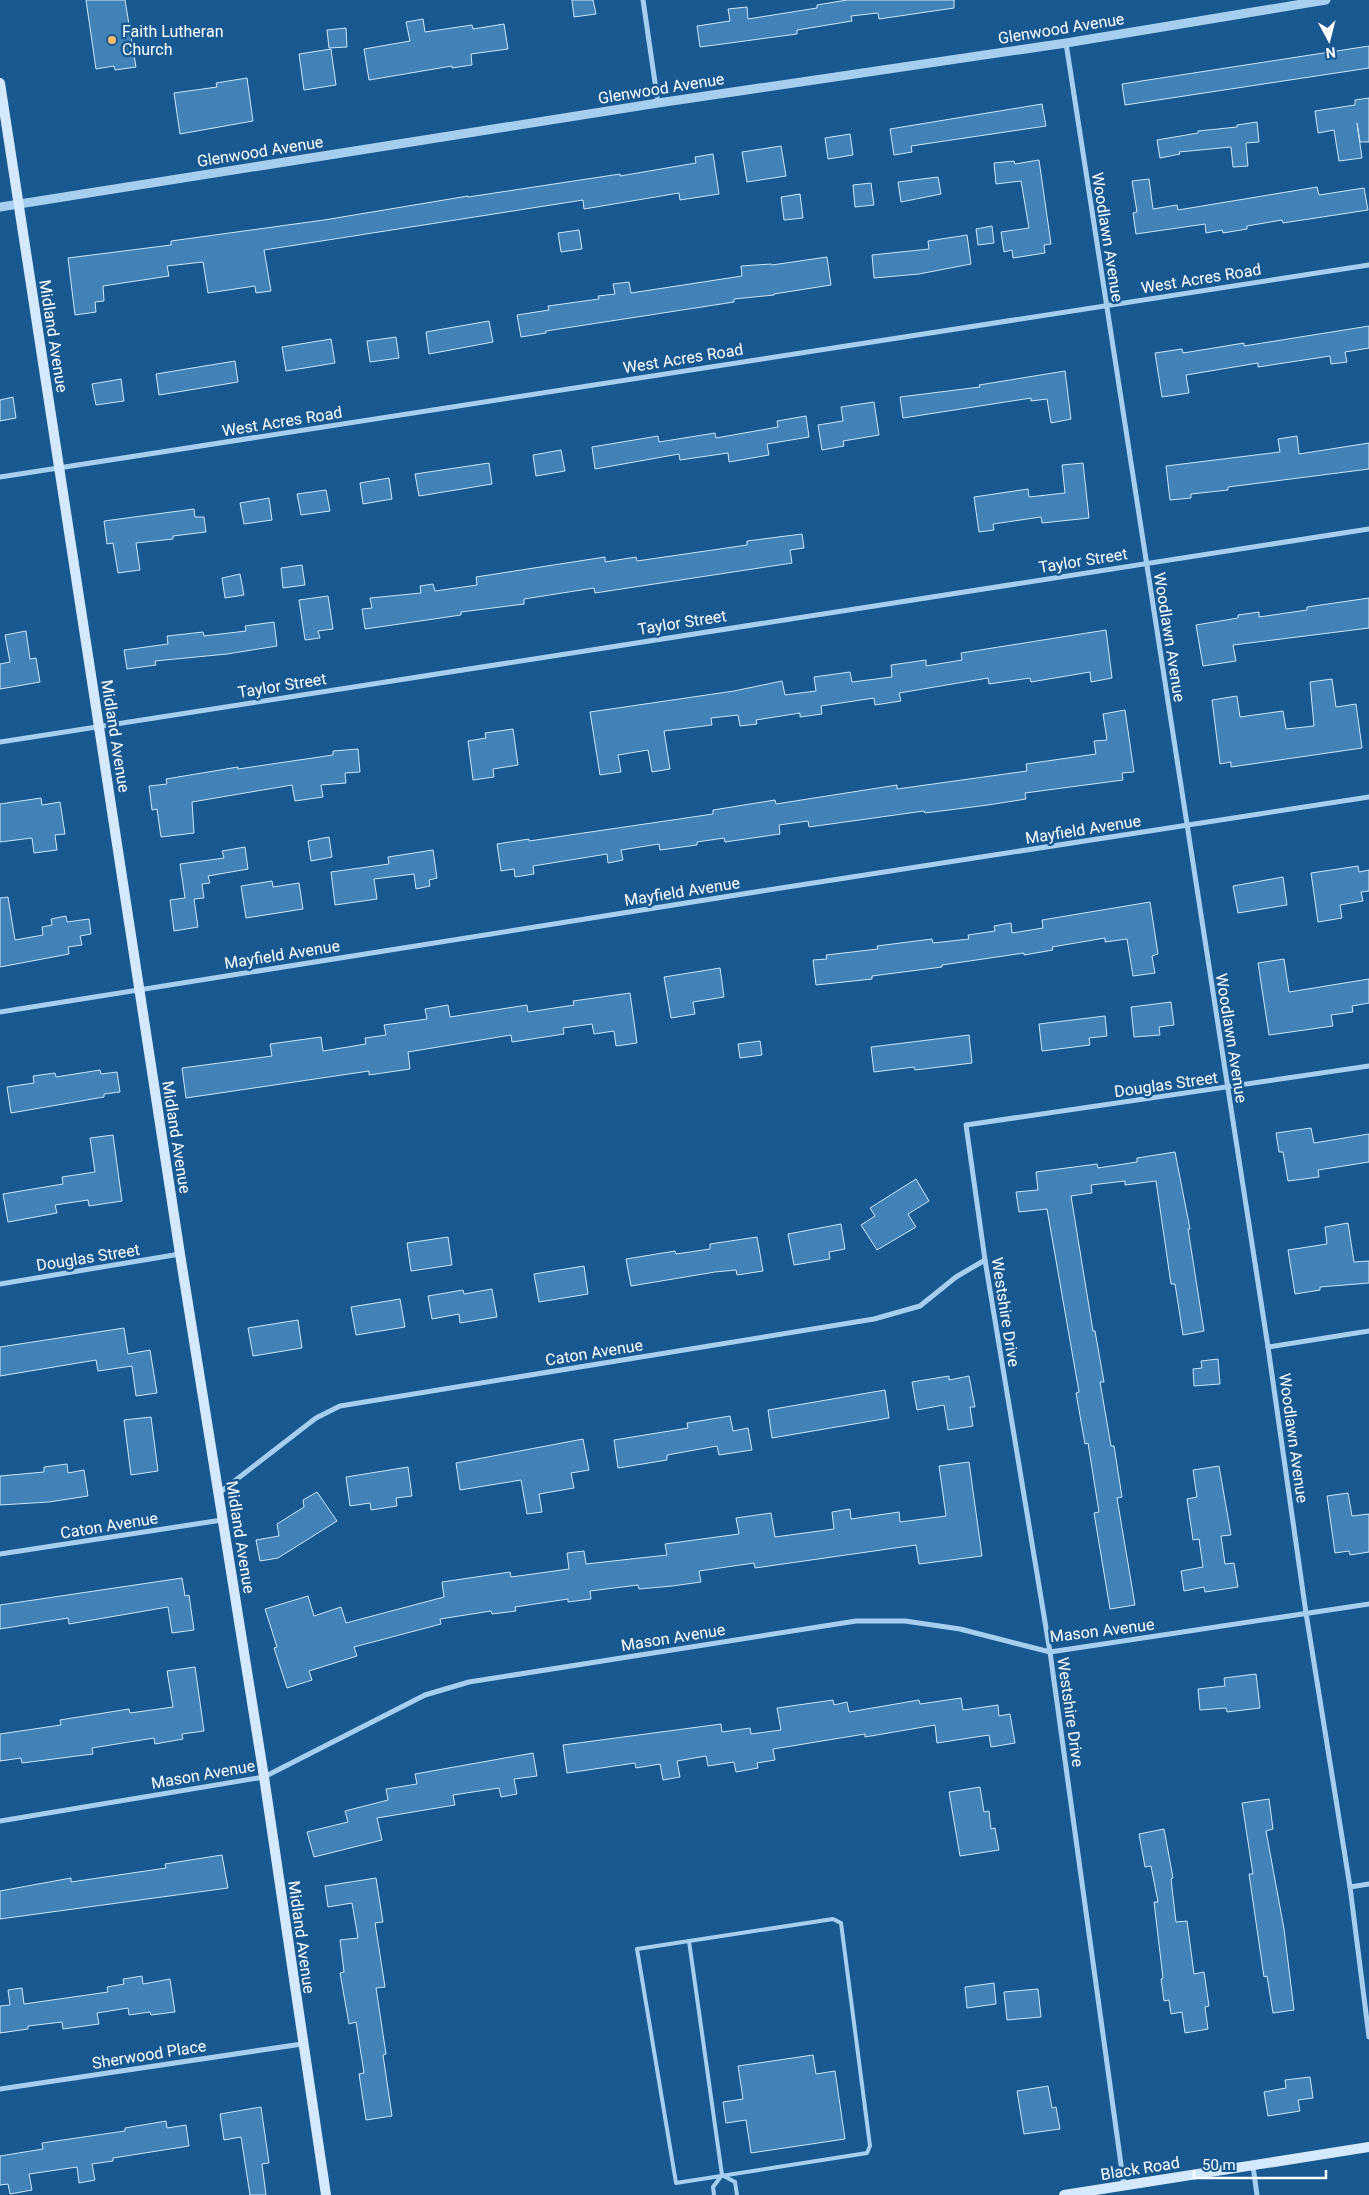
<svg xmlns="http://www.w3.org/2000/svg" width="1369" height="2195" font-family="Roboto,sans-serif">
<style>
.building{fill:#4183b9;stroke:#cde7fb}
.lines{fill:none;stroke-linecap:round;stroke-linejoin:round}
.service{stroke:#a6cfef;stroke-width:4}
.minor{stroke:#a6cfef;stroke-width:5}
.tertiary{stroke:#a6cfef;stroke-width:9}
.secondary{stroke:#d4e9fb;stroke-width:10}
.poi-dot{fill:#ffc365;stroke:#185991;stroke-width:2}
.labels{text-anchor:middle;stroke-width:5;stroke-linejoin:round;paint-order:stroke}
.street-label{font-size:16px;fill:#fff;stroke:#185991}
.poi-label{font-size:16px;fill:#fff;stroke:#185991;text-anchor:start}
</style>
<rect width="100%" height="100%" fill="#185991"/>
<g class="building">
<path d="M86,0H125L136,67L115,70L114,66L96,69Z"/>
<path d="M572,0H593L596,14L574,17Z"/>
<path d="M847,0H954V8L879,19L878,13L851,16L852,21L797,30V34L700,47L697,26L730,21L728,9L747,7L748,19L817,8V5Z"/>
<path d="M423,19L425,32L472,25L473,29L504,24L508,49L471,54L472,65L452,68V66L369,80L364,49L410,41L406,22Z"/>
<path d="M346,28L347,47L329,48L327,30Z"/>
<path d="M1369,46V68L1125,105L1122,84Z"/>
<path d="M331,49L336,85L304,90L299,54Z"/>
<path d="M247,78L253,121L180,134L174,93L217,87L216,83Z"/>
<path d="M1369,98V142H1360L1357,123L1362,158L1339,161L1334,130L1318,133L1315,111L1355,105V100Z"/>
<path d="M1042,104L1046,126L911,146L912,152L894,155L890,129Z"/>
<path d="M1257,122L1259,142L1246,143L1248,166L1233,167L1231,147L1179,152L1180,154L1160,158L1157,140L1198,133V131L1237,127V125Z"/>
<path d="M850,134L853,155L828,159L825,138Z"/>
<path d="M781,146L786,176L747,182L742,152Z"/>
<path d="M713,154L719,194L680,200L679,193L584,209L583,200L264,250L271,291L256,293L255,286L208,293L203,262L167,266L169,276L103,286L104,301L95,302L96,312L75,315L68,258L171,245V241L324,220L468,196V197L620,174V176L696,163L695,157Z"/>
<path d="M1039,160L1051,244L1044,245L1045,253L1013,258L1012,250L1004,252L1001,232L1029,228L1021,181L996,184L994,163L1014,161L1015,164Z"/>
<path d="M938,177L941,194L901,202L898,182Z"/>
<path d="M1149,179L1153,209L1177,205L1178,210L1317,187L1319,195L1364,188L1368,210L1283,223L1282,220L1247,226V229L1223,233L1222,230L1206,233L1205,224L1136,234L1133,213L1137,212L1132,181Z"/>
<path d="M871,183L874,205L855,207L853,185Z"/>
<path d="M800,194L803,218L784,220L781,197Z"/>
<path d="M992,226L994,243L978,245L976,229Z"/>
<path d="M579,230L582,249L561,252L558,233Z"/>
<path d="M967,235L971,264L919,274L874,278L872,255L929,249L928,241Z"/>
<path d="M827,257L831,285L774,294V295L734,299V302L546,331V333L521,337L517,315L549,310L548,306L599,299L598,296L615,294L613,284L629,282L631,293L742,276L741,266L771,264L772,265Z"/>
<path d="M489,321L493,342L429,354L426,332Z"/>
<path d="M1369,326V348L1345,352L1347,362L1331,364L1330,356L1258,367V363L1186,375L1189,393L1162,397L1155,353L1182,349L1183,353L1244,343V346Z"/>
<path d="M396,337L399,358L370,362L367,341Z"/>
<path d="M331,339L335,363L286,371L282,347Z"/>
<path d="M235,361L238,382L159,395L156,374Z"/>
<path d="M1065,371L1071,419L1051,423L1047,399L1031,401V398L903,418L900,397L980,387L979,385Z"/>
<path d="M121,379L124,401L96,405L92,384Z"/>
<path d="M13,397L16,418L0,421V400Z"/>
<path d="M874,402L879,435L843,441L844,446L822,450L818,425L843,421L841,407Z"/>
<path d="M806,416L809,437L767,444L769,455L729,462L728,453L680,460L679,454L595,469L592,447L658,436L659,442L715,433L716,438L778,427L777,421Z"/>
<path d="M1297,436L1299,454L1369,443V469L1228,487V490L1191,494V498L1170,500L1166,466L1280,452L1278,439Z"/>
<path d="M561,450L565,471L536,476L533,455Z"/>
<path d="M489,463L492,484L419,496L415,474Z"/>
<path d="M1083,463L1089,518L1042,523L1041,517L993,524L994,530L979,532L974,497L1028,489L1029,497L1065,493L1062,465Z"/>
<path d="M389,478L392,499L363,504L360,483Z"/>
<path d="M326,490L330,511L301,515L297,494Z"/>
<path d="M269,498L272,520L244,524L240,503Z"/>
<path d="M194,509L195,517H204L206,532L173,536V539L136,543L140,570L118,573L113,543L107,544L104,521Z"/>
<path d="M802,534L804,548L790,550L792,563L595,593L594,588L524,599V604L461,612V615L365,629L362,609L372,608L370,598L421,593L420,586L433,584L435,591L477,585L476,577L605,557V562L636,557L637,561L747,545V541Z"/>
<path d="M302,565L305,585L283,588L281,568Z"/>
<path d="M240,574L244,595L225,598L222,578Z"/>
<path d="M328,596L333,629L318,631L320,638L305,640L299,600Z"/>
<path d="M1369,598V628L1233,645L1236,661L1203,666L1196,625L1238,618V615L1259,612V617L1307,610V607Z"/>
<path d="M274,622L277,646L227,654L155,661L156,665L127,669L124,650L168,644L167,636L203,632L204,636L246,631L245,626Z"/>
<path d="M1106,630L1112,678L1091,682L1090,672L1031,682L1030,678L989,684L988,678L899,693L901,701L875,705L874,698L821,706L822,714L800,717V713L756,720L757,724L740,726L738,715L711,718L712,725L664,731L670,769L652,772L648,750L618,755L621,772L600,775L590,712L734,691L782,681L785,695L816,691L814,677L850,672L852,682L892,677L891,665L926,660V666L962,660L961,653Z"/>
<path d="M26,631L30,659L36,658L40,682L0,689V664L10,662L5,635Z"/>
<path d="M1332,679L1336,707L1356,704L1362,748L1231,767V762L1220,764L1212,700L1237,696L1240,717L1283,711L1286,729L1314,726L1310,682Z"/>
<path d="M1125,710L1134,772L1122,773L1123,780L1025,793L1026,799L988,805L925,813L924,811L809,827L808,821L779,825L780,834L725,842L724,838L697,842V845L660,850L659,844L621,850L623,860L608,863L607,854L533,866L534,874L515,877L514,869L501,871L497,844L529,839V841L713,814V810L775,800L776,804L897,785V789L1027,771L1026,764L1096,754L1094,741L1107,740L1103,714Z"/>
<path d="M513,729L518,765L493,769L494,777L473,780L468,741L486,738L485,733Z"/>
<path d="M358,749L360,772L345,773L346,783L321,785L323,797L295,801L292,785L192,802L194,833L161,837L157,809L152,810L149,786L167,784L166,779L238,767V769L333,755V751Z"/>
<path d="M41,798L42,805L60,802L65,834L55,835L57,850L34,853L32,838L0,842V804Z"/>
<path d="M329,837L332,857L311,861L308,841Z"/>
<path d="M245,847L248,869L208,876L210,883L202,884L204,898L194,899L198,927L174,931L170,900L185,898L180,864L224,858L222,851Z"/>
<path d="M433,850L437,878L429,880L430,886L416,889L414,874L374,879L377,899L335,905L331,872L389,864L388,857Z"/>
<path d="M1358,866L1359,872L1369,870V891L1361,892L1363,901L1340,905L1342,918L1318,922L1311,873Z"/>
<path d="M1283,877L1287,905L1238,913L1233,886Z"/>
<path d="M272,881L273,887L299,883L303,909L246,918L241,886Z"/>
<path d="M8,897L15,940L43,935L42,927L52,925L51,919L66,916L67,922L89,919L91,934L80,936L82,945L68,947L69,954L0,967V898Z"/>
<path d="M1150,902L1158,954L1152,956L1155,973L1133,976L1127,939L1105,942V938L1052,947L1053,950L1024,955V953L942,965V967L872,976V979L816,985L813,960L827,959L826,955L878,949L877,946L932,939L933,943L969,939L968,935L995,931L994,926L1011,923L1012,933L1043,928L1042,920Z"/>
<path d="M1284,959L1289,992L1369,979V1003L1352,1006L1353,1012L1331,1015L1333,1026L1269,1035L1258,963Z"/>
<path d="M720,968L724,997L693,1002L695,1014L671,1018L664,977Z"/>
<path d="M630,993L637,1043L616,1046L614,1031L594,1034L592,1024L563,1028L564,1034L512,1042L511,1035L408,1052L410,1069L369,1075V1071L186,1098L182,1068L272,1056L270,1044L321,1037L323,1051L366,1044L365,1038L386,1035L384,1025L427,1019L425,1009L448,1005L450,1017L527,1005L528,1012L574,1005L573,1001Z"/>
<path d="M1171,1002L1174,1025L1159,1027L1160,1035L1134,1037L1131,1007Z"/>
<path d="M1105,1016L1107,1036L1089,1038L1090,1045L1042,1051L1039,1024Z"/>
<path d="M969,1035L972,1063L915,1070L914,1067L874,1072L871,1047Z"/>
<path d="M760,1041L762,1055L740,1058L738,1044Z"/>
<path d="M100,1070L101,1074L117,1072L120,1092L104,1094V1097L11,1113L7,1087L34,1083L33,1076L55,1073L56,1077Z"/>
<path d="M1311,1128L1314,1143L1369,1134V1162L1318,1170L1319,1177L1288,1181L1283,1152H1279L1276,1133Z"/>
<path d="M113,1135L122,1201L89,1206L88,1200L55,1205L57,1213L8,1222L3,1194L63,1184L62,1177L95,1172L90,1138Z"/>
<path d="M1175,1152L1190,1229H1188L1204,1331L1183,1335L1175,1284H1171L1156,1181L1125,1185V1181L1091,1185L1092,1193L1071,1196L1093,1331H1095L1104,1382H1100L1111,1446H1114L1122,1497L1117,1498L1135,1605L1110,1609L1094,1513L1099,1512L1088,1443L1085,1444L1076,1393L1079,1392L1047,1209L1019,1212L1016,1192L1038,1190L1036,1172L1097,1164L1098,1168L1137,1162V1158Z"/>
<path d="M916,1179L929,1201L908,1214L916,1227L877,1250L861,1225L875,1216L870,1208Z"/>
<path d="M1348,1223L1354,1262L1369,1261V1283L1320,1287V1290L1295,1294L1288,1250L1327,1244L1325,1227Z"/>
<path d="M841,1224L845,1249L829,1252L830,1259L794,1265L788,1234Z"/>
<path d="M448,1237L452,1265L411,1271L407,1243Z"/>
<path d="M757,1237L763,1271L737,1275L736,1270L715,1272L631,1286L626,1259L675,1251L676,1254L710,1249V1244Z"/>
<path d="M584,1266L588,1294L539,1302L534,1274Z"/>
<path d="M492,1289L497,1317L460,1323L459,1314L432,1319L428,1296L463,1290L464,1294Z"/>
<path d="M400,1299L405,1327L356,1335L351,1307Z"/>
<path d="M298,1320L302,1348L253,1356L248,1328Z"/>
<path d="M124,1328L128,1354L150,1350L157,1393L136,1396L132,1366L98,1371L96,1360L0,1376V1347Z"/>
<path d="M1218,1359L1220,1384L1194,1386L1193,1369L1202,1368L1201,1361Z"/>
<path d="M949,1376V1380L969,1376L975,1407H970L973,1426L948,1430L944,1405L917,1410L912,1382Z"/>
<path d="M885,1390L889,1418L772,1438L768,1410Z"/>
<path d="M730,1416L733,1431L748,1428L752,1450L719,1455L717,1446L667,1455V1460L618,1468L614,1440L688,1428L687,1423Z"/>
<path d="M151,1417L158,1471L131,1475L124,1420Z"/>
<path d="M583,1439L589,1470L571,1473L574,1488L539,1494L542,1512L527,1514L521,1480L460,1490L456,1463Z"/>
<path d="M969,1462L982,1556L919,1564L916,1545L755,1568L754,1563L699,1571L701,1582L672,1586L639,1589L638,1585L590,1591L591,1599L568,1602V1599L515,1607L516,1611L492,1614L491,1611L440,1619L441,1624L354,1647L357,1656L309,1671L312,1680L287,1688L274,1648L277,1647L265,1609L308,1596L314,1616L341,1607L346,1623L444,1597L442,1582L510,1572L511,1577L569,1569L567,1553L584,1551L586,1564L667,1555L665,1544L739,1534L736,1518L771,1513L775,1537L834,1529L832,1512L850,1509L851,1519L899,1512L900,1522L946,1516L939,1466Z"/>
<path d="M67,1464L68,1473L84,1470L88,1496L49,1502L0,1505V1476L44,1472V1467Z"/>
<path d="M1219,1466L1231,1535L1221,1536L1225,1564L1234,1563L1238,1587L1205,1592L1204,1587L1184,1591L1181,1571L1203,1567L1199,1539L1193,1540L1187,1499L1197,1497L1193,1470Z"/>
<path d="M408,1467L412,1496L396,1498L397,1506L371,1510L370,1503L350,1506L346,1477Z"/>
<path d="M317,1492L337,1521L278,1558L260,1561L256,1540L279,1536L277,1524L304,1507L303,1500Z"/>
<path d="M1348,1493L1352,1516L1369,1514V1552L1350,1555L1349,1551L1335,1553L1327,1496Z"/>
<path d="M182,1578L185,1596L189,1595L194,1630L172,1633L168,1607L69,1624L68,1618L0,1629V1605Z"/>
<path d="M195,1667L204,1731L182,1734L183,1739L155,1744L154,1738L92,1748L93,1754L22,1763L21,1758L0,1761V1734L61,1725L60,1720L129,1709L130,1713L173,1707L167,1671Z"/>
<path d="M1256,1674L1260,1708L1227,1712L1226,1708L1200,1710L1198,1689L1225,1686L1224,1678Z"/>
<path d="M961,1698L963,1710L998,1705L999,1716L1010,1714L1015,1743L991,1747L989,1735L937,1743L935,1725L865,1737V1734L773,1749L775,1760L757,1763L758,1768L736,1772L734,1762L708,1766L706,1756L677,1761L680,1777L663,1780L660,1764L636,1768L635,1763L567,1773L563,1745L721,1724L722,1732L750,1728L751,1734L781,1730L777,1708L833,1700L834,1705L847,1702L849,1712L919,1700L920,1704Z"/>
<path d="M533,1753L537,1776L514,1779L517,1794L501,1797L499,1788L453,1795L455,1805L377,1818L382,1840L314,1857L307,1832L348,1822L345,1811L388,1800L386,1789L417,1784L415,1774Z"/>
<path d="M980,1787L984,1812L989,1811L991,1829L995,1828L999,1850L960,1856L949,1792Z"/>
<path d="M1269,1799L1273,1829L1266,1831L1284,1929L1294,2010L1273,2013L1267,1976L1264,1977L1249,1874H1253L1242,1803Z"/>
<path d="M1164,1829L1173,1878L1171,1879L1176,1922L1187,1921L1194,1974L1204,1972L1209,2006L1205,2007L1208,2029L1185,2033L1182,2012L1171,2014L1169,2000L1164,2001L1161,1979L1163,1978L1154,1902H1158L1151,1866L1145,1867L1139,1834Z"/>
<path d="M222,1855L228,1888L0,1919V1891L71,1878V1882L166,1868L165,1864Z"/>
<path d="M376,1878L383,1922L375,1923L385,1987L376,1988L386,2054L383,2055L392,2116L366,2120L359,2074L364,2073L356,2022L349,2024L340,1973L344,1972L340,1940L358,1938L352,1903L328,1907L325,1886Z"/>
<path d="M142,1976L143,1984L170,1979L175,2012L151,2015L150,2012L129,2015L128,2008L97,2013L99,2024L63,2029L62,2022L28,2026V2029L0,2033V2006L10,2005L8,1990L22,1988L24,2004L108,1992L107,1987L124,1984L123,1979Z"/>
<path d="M994,1983L996,2004L967,2008L965,1987Z"/>
<path d="M1038,1989L1041,2017L1007,2020L1004,1992Z"/>
<path d="M813,2055L816,2074L835,2071L845,2139L751,2153L746,2120L726,2123L723,2102L743,2099L738,2066Z"/>
<path d="M1310,2077L1313,2098L1298,2100L1300,2111L1268,2116L1264,2092L1286,2088L1285,2080Z"/>
<path d="M1048,2086L1052,2108L1056,2107L1060,2129L1024,2134L1017,2091Z"/>
<path d="M261,2107L269,2163L262,2164L266,2195H250L241,2137L224,2140L220,2114Z"/>
<path d="M166,2121L167,2128L186,2125L189,2146L113,2158V2161L92,2164L95,2180L79,2183L77,2167L29,2174L32,2190L10,2194L8,2184L0,2185V2156L43,2149L42,2143L125,2131V2128Z"/>
</g>
<g class="lines">
<g class="service">
<path d="M833,1919L841,1923L870,2146L867,2153L676,2183L637,1949Z"/>
<path d="M689,1941L722,2175L713,2187L714,2195"/>
<path d="M722,2175L735,2182L737,2195"/>
</g>
<g class="minor">
<path d="M643,0L658,103"/>
<path d="M1066,43L1268,1347L1306,1613L1350,1887L1369,2037"/>
<path d="M0,477L1369,265"/>
<path d="M0,742L1369,529"/>
<path d="M0,1012L768,890L1369,797"/>
<path d="M0,1284L180,1254"/>
<path d="M1268,1347L1369,1331"/>
<path d="M219,1493L316,1418L340,1406L874,1319L920,1306L956,1277L985,1260"/>
<path d="M0,1554L222,1520"/>
<path d="M0,1821L264,1777L425,1695L469,1682L856,1621H905L960,1629L1050,1652L1369,1604"/>
<path d="M1350,1887L1369,1884"/>
<path d="M0,2089L302,2044"/>
<path d="M1253,2166L1257,2195"/>
<path d="M1124,2186L1050,1652L985,1260L966,1125L1369,1066"/>
</g>
<path class="tertiary" d="M0,207L658,103L1066,43L1326,0"/>
<g class="secondary">
<path d="M0,83L180,1254L264,1777L326,2195"/>
<path d="M1064,2195L1369,2147"/>
</g>
</g>
<circle class="poi-dot" cx="112" cy="40" r="5"/>
<g class="labels">
<g class="street-label">
<text transform="translate(1061 28) rotate(-9)" y="6">Glenwood Avenue</text>
<text transform="translate(661 88) rotate(-9)" y="6">Glenwood Avenue</text>
<text transform="translate(260 151) rotate(-9)" y="6">Glenwood Avenue</text>
<text transform="translate(1108 237) rotate(81)" y="6">Woodlawn Avenue</text>
<text transform="translate(1201 278) rotate(-9)" y="6">West Acres Road</text>
<text transform="translate(54 336) rotate(81)" y="6">Midland Avenue</text>
<text transform="translate(683 358) rotate(-9)" y="6">West Acres Road</text>
<text transform="translate(282 421) rotate(-9)" y="6">West Acres Road</text>
<text transform="translate(1083 560) rotate(-9)" y="6">Taylor Street</text>
<text transform="translate(682 622) rotate(-9)" y="6">Taylor Street</text>
<text transform="translate(1170 637) rotate(81)" y="6">Woodlawn Avenue</text>
<text transform="translate(282 685) rotate(-9)" y="6">Taylor Street</text>
<text transform="translate(116 736) rotate(81)" y="6">Midland Avenue</text>
<text transform="translate(1083 829) rotate(-9)" y="6">Mayfield Avenue</text>
<text transform="translate(682 891) rotate(-9)" y="6">Mayfield Avenue</text>
<text transform="translate(282 954) rotate(-9)" y="6">Mayfield Avenue</text>
<text transform="translate(1232 1038) rotate(81)" y="6">Woodlawn Avenue</text>
<text transform="translate(1166 1084) rotate(-8)" y="6">Douglas Street</text>
<text transform="translate(177 1137) rotate(81)" y="6">Midland Avenue</text>
<text transform="translate(88 1257) rotate(-9)" y="6">Douglas Street</text>
<text transform="translate(1006 1312) rotate(81)" y="6">Westshire Drive</text>
<text transform="translate(594 1352) rotate(-9)" y="6">Caton Avenue</text>
<text transform="translate(1294 1438) rotate(82)" y="6">Woodlawn Avenue</text>
<text transform="translate(109 1525) rotate(-9)" y="6">Caton Avenue</text>
<text transform="translate(241 1537) rotate(81)" y="6">Midland Avenue</text>
<text transform="translate(1102 1630) rotate(-7)" y="6">Mason Avenue</text>
<text transform="translate(673 1637) rotate(-9)" y="6">Mason Avenue</text>
<text transform="translate(1071 1712) rotate(82)" y="6">Westshire Drive</text>
<text transform="translate(203 1774) rotate(-10)" y="6">Mason Avenue</text>
<text transform="translate(302 1937) rotate(82)" y="6">Midland Avenue</text>
<text transform="translate(149 2054) rotate(-9)" y="6">Sherwood Place</text>
<text transform="translate(1140 2168) rotate(-9)" y="6">Black Road</text>
</g>
<g class="poi-label">
<text x="122" y="37">Faith Lutheran<tspan x="122" dy="18">Church</tspan></text>
</g>
</g>
<g transform="translate(1329 40) rotate(173)" stroke="#185991" stroke-width="4" paint-order="stroke">
<path d="M0-4L9 19L0 12L-9 19Z" fill="#ffffff"/>
<text y="-8" font-size="14" font-weight="bold" text-anchor="middle" fill="#ffffff">N</text>
</g>
<path d="M1194 2170v8h132v-8" fill="none" stroke="#ffffff" stroke-width="2.5"/>
<text x="1202" y="2170" font-size="15" fill="#ffffff" stroke="#185991" stroke-width="4" paint-order="stroke">50 m</text>
</svg>
